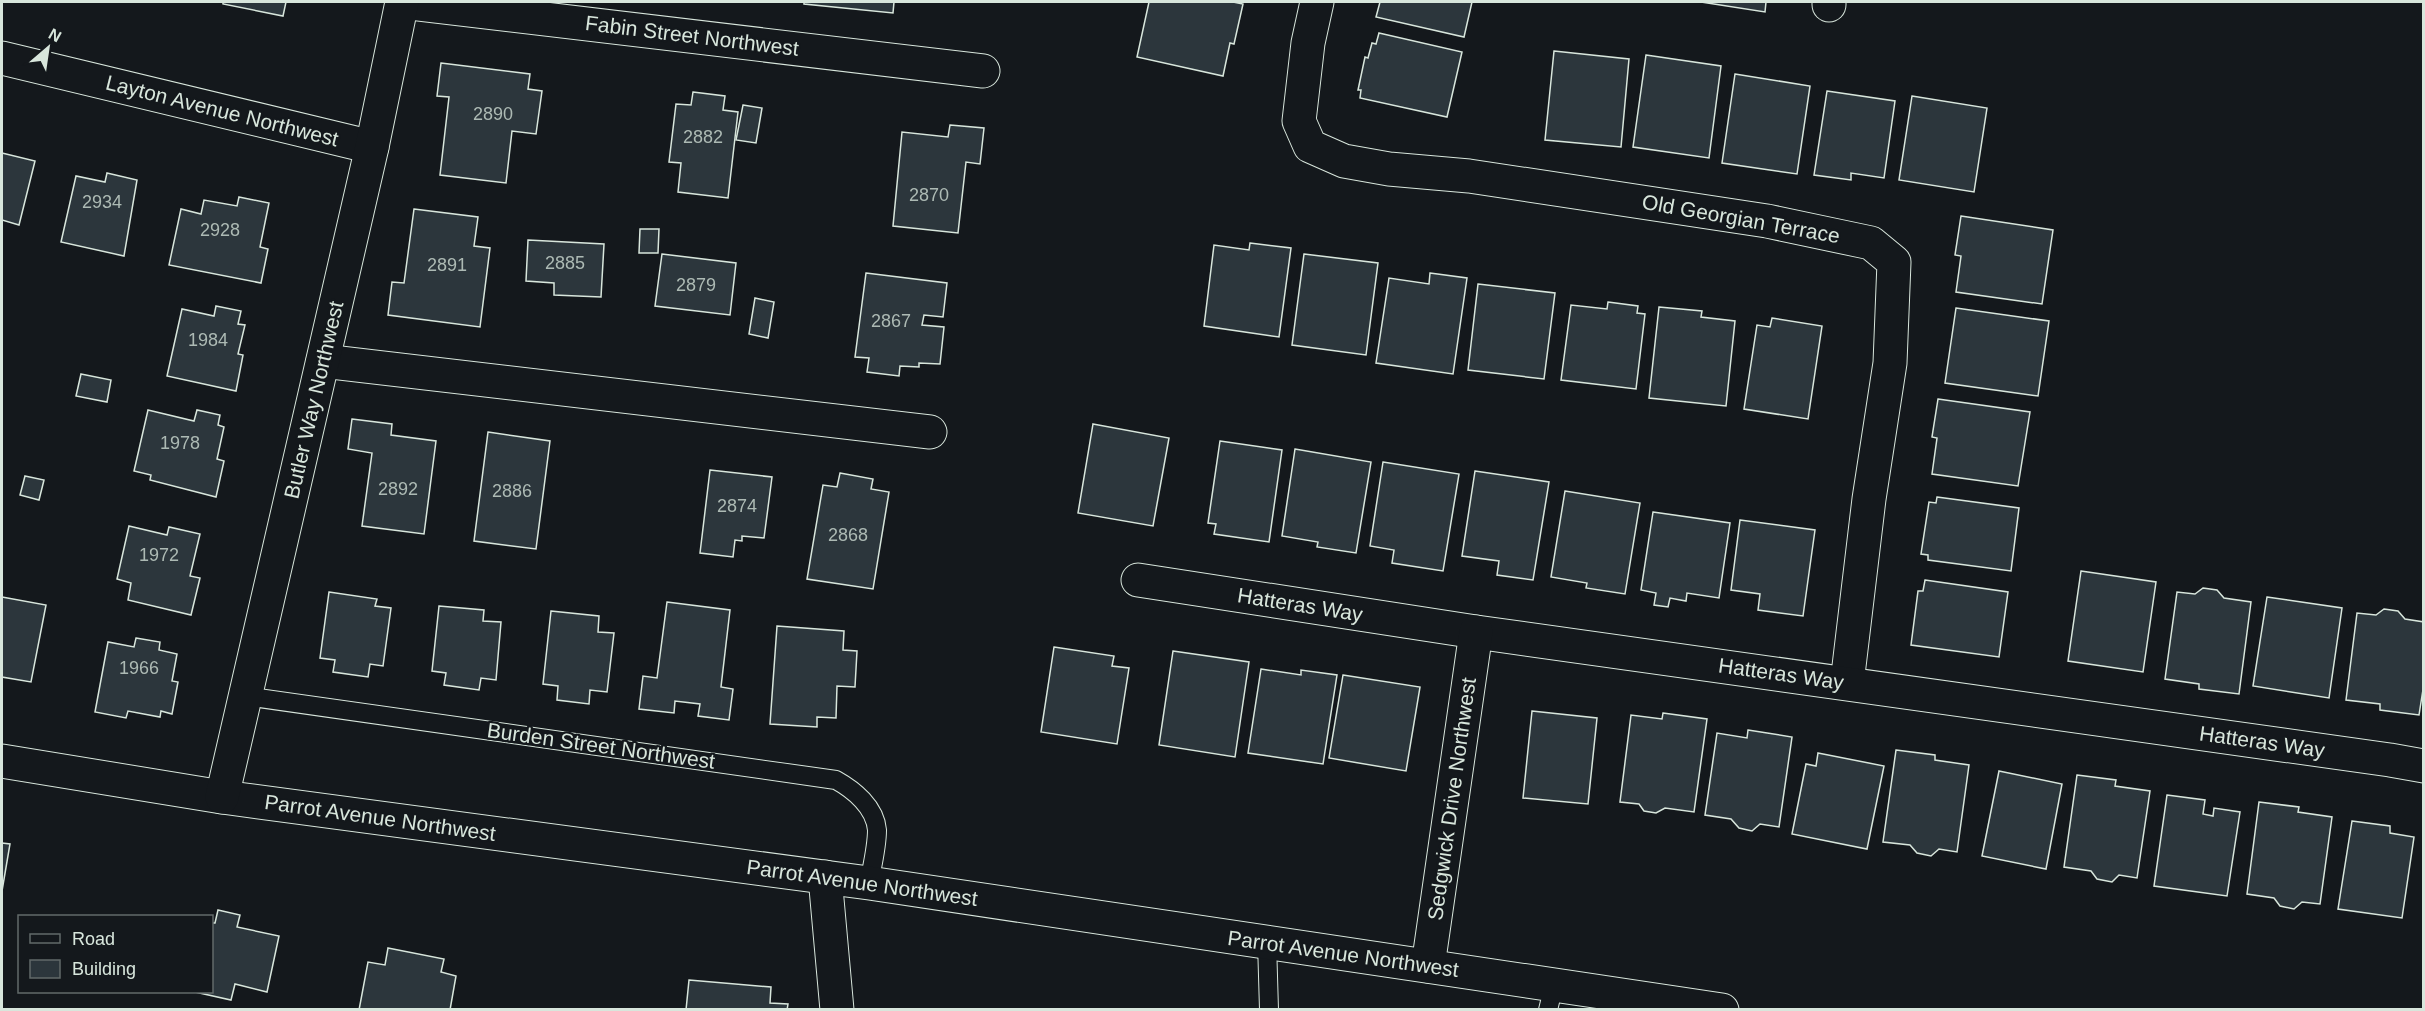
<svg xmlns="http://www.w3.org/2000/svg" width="2425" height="1011" font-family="Helvetica,sans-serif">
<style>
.building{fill:#2c363c;stroke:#d8e6dc;stroke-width:1.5}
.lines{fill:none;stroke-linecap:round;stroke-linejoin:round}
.lane-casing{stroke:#d8e6dc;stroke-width:20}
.street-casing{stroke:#d8e6dc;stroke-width:35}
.lane{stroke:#14181c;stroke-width:18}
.street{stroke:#14181c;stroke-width:33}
.labels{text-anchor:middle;stroke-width:4.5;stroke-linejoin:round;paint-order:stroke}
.number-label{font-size:18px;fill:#adbab4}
.street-label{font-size:21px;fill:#d8e6dc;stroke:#14181c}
</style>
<rect width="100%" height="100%" fill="#14181c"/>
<g class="building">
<path d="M223,2H286L283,16L223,4Z"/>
<path d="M804,2H894L893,13L804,4Z"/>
<path d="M1149,2H1233L1243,4L1234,44L1230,43L1223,76L1137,57Z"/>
<path d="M1380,2H1472L1464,37L1376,17Z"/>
<path d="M1701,2H1766L1765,12Z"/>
<path d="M1379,33L1462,52L1447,117L1360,98L1361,90H1358L1365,57L1368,58L1372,43L1376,44Z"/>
<path d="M1554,51L1629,59L1621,147L1545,140Z"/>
<path d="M1646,55L1721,66L1709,158L1633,147Z"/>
<path d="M441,63L530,74L528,89L542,91L536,134L512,131L506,183L440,175L449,97L437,96Z"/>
<path d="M1735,74L1810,86L1797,174L1722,163Z"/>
<path d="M1827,91L1895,101L1884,178L1851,173V180L1814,175Z"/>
<path d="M693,92L725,96L723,110L738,112L728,198L678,192L681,163L669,162L676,104L691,105Z"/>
<path d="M1912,96L1987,108L1974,192L1899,180Z"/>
<path d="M743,105L762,108L756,143L736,140Z"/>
<path d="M950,125L984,128L980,164L966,162L958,233L893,226L902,132L948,137Z"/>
<path d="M2,153L35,161L19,225L2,220Z"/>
<path d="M107,173L137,180L124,256L61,242L76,176L105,182Z"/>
<path d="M239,197L269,203L260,247L268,249L261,283L169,265L181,209L201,214L204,200L237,206Z"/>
<path d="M414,209L478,217L474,246L490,248L480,327L388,315L392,282L404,283Z"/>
<path d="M1961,216L2053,230L2042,304L1956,292L1961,256L1955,255Z"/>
<path d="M640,229H659L658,253H639Z"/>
<path d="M528,240L604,244L601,297L554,295V283L526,281Z"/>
<path d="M1250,243L1291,248L1279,337L1204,326L1214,245L1249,250Z"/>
<path d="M662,254L736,263L730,315L655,306Z"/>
<path d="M1304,254L1378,263L1366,355L1292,345Z"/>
<path d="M866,273L947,283L943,317L924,315L922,325L944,327L940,364L919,363V367L900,366L899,376L867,372L869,358L855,357Z"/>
<path d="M1430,273L1467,278L1453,374L1376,363L1389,278L1429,284Z"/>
<path d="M1478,284L1555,293L1544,379L1468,370Z"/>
<path d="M755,298L774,302L768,338L749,334Z"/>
<path d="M1608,302L1638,306L1637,313L1645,314L1636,389L1561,380L1571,305L1607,309Z"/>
<path d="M216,306L241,311L238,324L245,325L238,354L243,355L236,391L167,376L182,309L214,316Z"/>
<path d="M1659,307L1702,311L1701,317L1735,321L1726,406L1649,398Z"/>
<path d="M1956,308L2049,321L2038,396L1945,383Z"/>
<path d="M1772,318L1822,326L1808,419L1744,409L1757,325L1770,327Z"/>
<path d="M81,374L111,380L107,402L76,396Z"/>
<path d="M1938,399L2030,412L2018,486L1932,474L1937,438L1932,437Z"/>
<path d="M148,410L194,421L197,410L220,415L218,425L224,427L217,459L224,461L216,497L150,480L151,475L134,471Z"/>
<path d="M352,419L392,424L391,435L436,441L424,534L362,526L372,453L348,449Z"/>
<path d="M1093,424L1169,438L1153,526L1078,513Z"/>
<path d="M488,432L550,441L536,549L474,541Z"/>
<path d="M1220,441L1282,450L1269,542L1214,534L1216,524L1208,523Z"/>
<path d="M1295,449L1371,462L1356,553L1317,547L1318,542L1282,536Z"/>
<path d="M1383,462L1459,474L1443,571L1392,563L1394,550L1370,546Z"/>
<path d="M710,470L772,477L764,538L742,536V541L735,540L733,557L700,553Z"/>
<path d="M1475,471L1549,482L1533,580L1497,575L1499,561L1462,556Z"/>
<path d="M840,473L873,479L871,489L889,492L873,589L807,579L823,485L837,487Z"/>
<path d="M25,476L44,480L39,500L20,495Z"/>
<path d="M1565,491L1640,503L1625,594L1586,588L1587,583L1551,577Z"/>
<path d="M1937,497L2019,508L2011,571L1928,560V555L1921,554L1929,502L1936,503Z"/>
<path d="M1653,512L1730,523L1719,598L1687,593L1686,601L1670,598L1668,607L1654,605L1656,593L1641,590Z"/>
<path d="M1740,520L1815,530L1803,616L1758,610L1760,594L1731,590Z"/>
<path d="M129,526L167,535L169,527L200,534L190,576L200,578L191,615L128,600L131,583L117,579Z"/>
<path d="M2081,571L2156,582L2143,672L2068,661Z"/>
<path d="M1925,580L2008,592L1999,657L1911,645L1918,591H1923Z"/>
<path d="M2203,588L2217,590L2224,598L2251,602L2239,694L2199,689V684L2165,679L2177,592L2195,594Z"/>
<path d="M329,592L377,599L375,606L391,608L383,666L370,664L368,677L333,672L335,660L320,658Z"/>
<path d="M2,597L46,605L31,682L2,677Z"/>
<path d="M2267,597L2342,608L2329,698L2253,686Z"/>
<path d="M667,602L730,610L721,687L733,689L729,720L698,716L700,704L675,701L674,713L639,709L643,676L657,678Z"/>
<path d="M439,606L484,610L483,621L501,622L496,680L481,678L479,690L444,685L446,673L432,671Z"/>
<path d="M2384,609L2398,611L2405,619L2424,622V683L2419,715L2380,710V704L2346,700L2357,613L2376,615Z"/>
<path d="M551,611L599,616L598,632L614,633L607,692L590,690L589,704L557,700L558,686L543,684Z"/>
<path d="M777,626L844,631L843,650L857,651L855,687L837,686L836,718L817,717V727L770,724Z"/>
<path d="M136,638L160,642L159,650L177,654L172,681L178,682L172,714L161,711L160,717L128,711L126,718L95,712L108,642L134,647Z"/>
<path d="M1054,647L1114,656L1112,666L1129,668L1117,744L1041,732Z"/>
<path d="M1173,651L1249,662L1235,757L1159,745Z"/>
<path d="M1261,669L1301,675V670L1337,675L1323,764L1248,753Z"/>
<path d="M1343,675L1420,687L1406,771L1329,758Z"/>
<path d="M1532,711L1597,718L1588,804L1523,798Z"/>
<path d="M1663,713L1707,719L1694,812L1665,808L1656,813L1644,811L1639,804L1620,802L1631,715L1662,719Z"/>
<path d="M1748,730L1792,737L1779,827L1760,824L1752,831L1739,828L1731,819L1705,815L1717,733L1747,738Z"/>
<path d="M1896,750L1935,755V760L1969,765L1957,852L1939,849L1931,856L1917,853L1910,845L1883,842Z"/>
<path d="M1818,753L1884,766L1867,849L1792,834L1806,764L1816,766Z"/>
<path d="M1999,771L2062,784L2046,869L1982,856Z"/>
<path d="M2077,775L2116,780L2115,786L2150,791L2137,878L2119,875L2112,882L2097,879L2091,871L2064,867Z"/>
<path d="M2167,795L2205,800L2203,814L2213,816L2214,808L2240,812L2227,896L2154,886Z"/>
<path d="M2259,802L2299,807L2298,812L2332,817L2320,904L2302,902L2294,909L2280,906L2274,898L2247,894Z"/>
<path d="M2352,821L2390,826V833L2414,837L2402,918L2338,909Z"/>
<path d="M2,843L10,844L2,891Z"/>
<path d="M218,910L240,915L237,927L279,936L267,992L235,984L231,1000L195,992H212V923H215Z"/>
<path d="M388,948L444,959L441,972L456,976L450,1010H359L368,962L385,965Z"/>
<path d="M689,980L771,987L770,1003L788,1004L787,1010H686Z"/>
</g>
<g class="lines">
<g class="lane-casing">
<g id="lane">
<path d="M245,696L836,780C854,790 875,807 877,830C877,847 872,867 869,883"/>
<path d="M1267,942L1269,1010"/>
<path d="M1548,1010L1554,985"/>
</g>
</g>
<g class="street-casing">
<g id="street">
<path d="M402,2L983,71"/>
<path d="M1317,2L1308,43L1299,121L1310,146L1344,161L1389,169L1469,176L1767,221L1871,243L1894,262L1890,363L1869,499L1847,683"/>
<path d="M1829,5V2"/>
<path d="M2,58L372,147"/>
<path d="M323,361L930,432"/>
<path d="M1138,580L1476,632L2390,760L2424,766"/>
<path d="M2,761L222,797L869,883L1722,1010"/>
<path d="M222,797L372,147L402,2"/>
<path d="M825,877L837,1010"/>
<path d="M1428,966L1476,632"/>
</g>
</g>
<use href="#lane" class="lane"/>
<use href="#street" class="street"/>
</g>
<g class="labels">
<g class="number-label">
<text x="493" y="120">2890</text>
<text x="703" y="143">2882</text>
<text x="929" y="201">2870</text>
<text x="102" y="208">2934</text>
<text x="220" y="236">2928</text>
<text x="565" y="269">2885</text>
<text x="447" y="271">2891</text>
<text x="696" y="291">2879</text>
<text x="891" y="327">2867</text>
<text x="208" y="346">1984</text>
<text x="180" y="449">1978</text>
<text x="398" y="495">2892</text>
<text x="512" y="497">2886</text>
<text x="737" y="512">2874</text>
<text x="848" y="541">2868</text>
<text x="159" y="561">1972</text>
<text x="139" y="674">1966</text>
</g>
<g class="street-label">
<text transform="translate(692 36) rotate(7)" y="7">Fabin Street Northwest</text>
<text transform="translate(222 111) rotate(14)" y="7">Layton Avenue Northwest</text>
<text transform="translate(1741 219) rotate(10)" y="7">Old Georgian Terrace</text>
<text transform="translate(314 400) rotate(-77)" y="7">Butler Way Northwest</text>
<text transform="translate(1300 605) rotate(9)" y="7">Hatteras Way</text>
<text transform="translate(1781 674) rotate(8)" y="7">Hatteras Way</text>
<text transform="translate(2262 742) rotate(8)" y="7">Hatteras Way</text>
<text transform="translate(601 746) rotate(8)" y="7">Burden Street Northwest</text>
<text transform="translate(1452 799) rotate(-82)" y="7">Sedgwick Drive Northwest</text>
<text transform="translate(380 818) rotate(8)" y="7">Parrot Avenue Northwest</text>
<text transform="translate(862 883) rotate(8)" y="7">Parrot Avenue Northwest</text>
<text transform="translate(1343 954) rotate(8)" y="7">Parrot Avenue Northwest</text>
</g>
</g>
<rect width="2425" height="1011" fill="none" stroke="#d8e6dc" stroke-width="6"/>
<rect x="18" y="915" width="195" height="78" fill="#14181c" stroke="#626a69" stroke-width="1.5"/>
<rect x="30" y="934" width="30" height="9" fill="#14181c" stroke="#626a69" stroke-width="1.5"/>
<text x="72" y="945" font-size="18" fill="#d8e6dc">Road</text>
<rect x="30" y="960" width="30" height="18" fill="#2c363c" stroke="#626a69" stroke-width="1.5"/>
<text x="72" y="975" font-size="18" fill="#d8e6dc">Building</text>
<g transform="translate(48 48) rotate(29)" stroke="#14181c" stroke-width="4.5" paint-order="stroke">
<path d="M0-4.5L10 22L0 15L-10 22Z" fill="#d8e6dc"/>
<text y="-9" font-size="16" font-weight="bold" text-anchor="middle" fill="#d8e6dc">N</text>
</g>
</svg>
